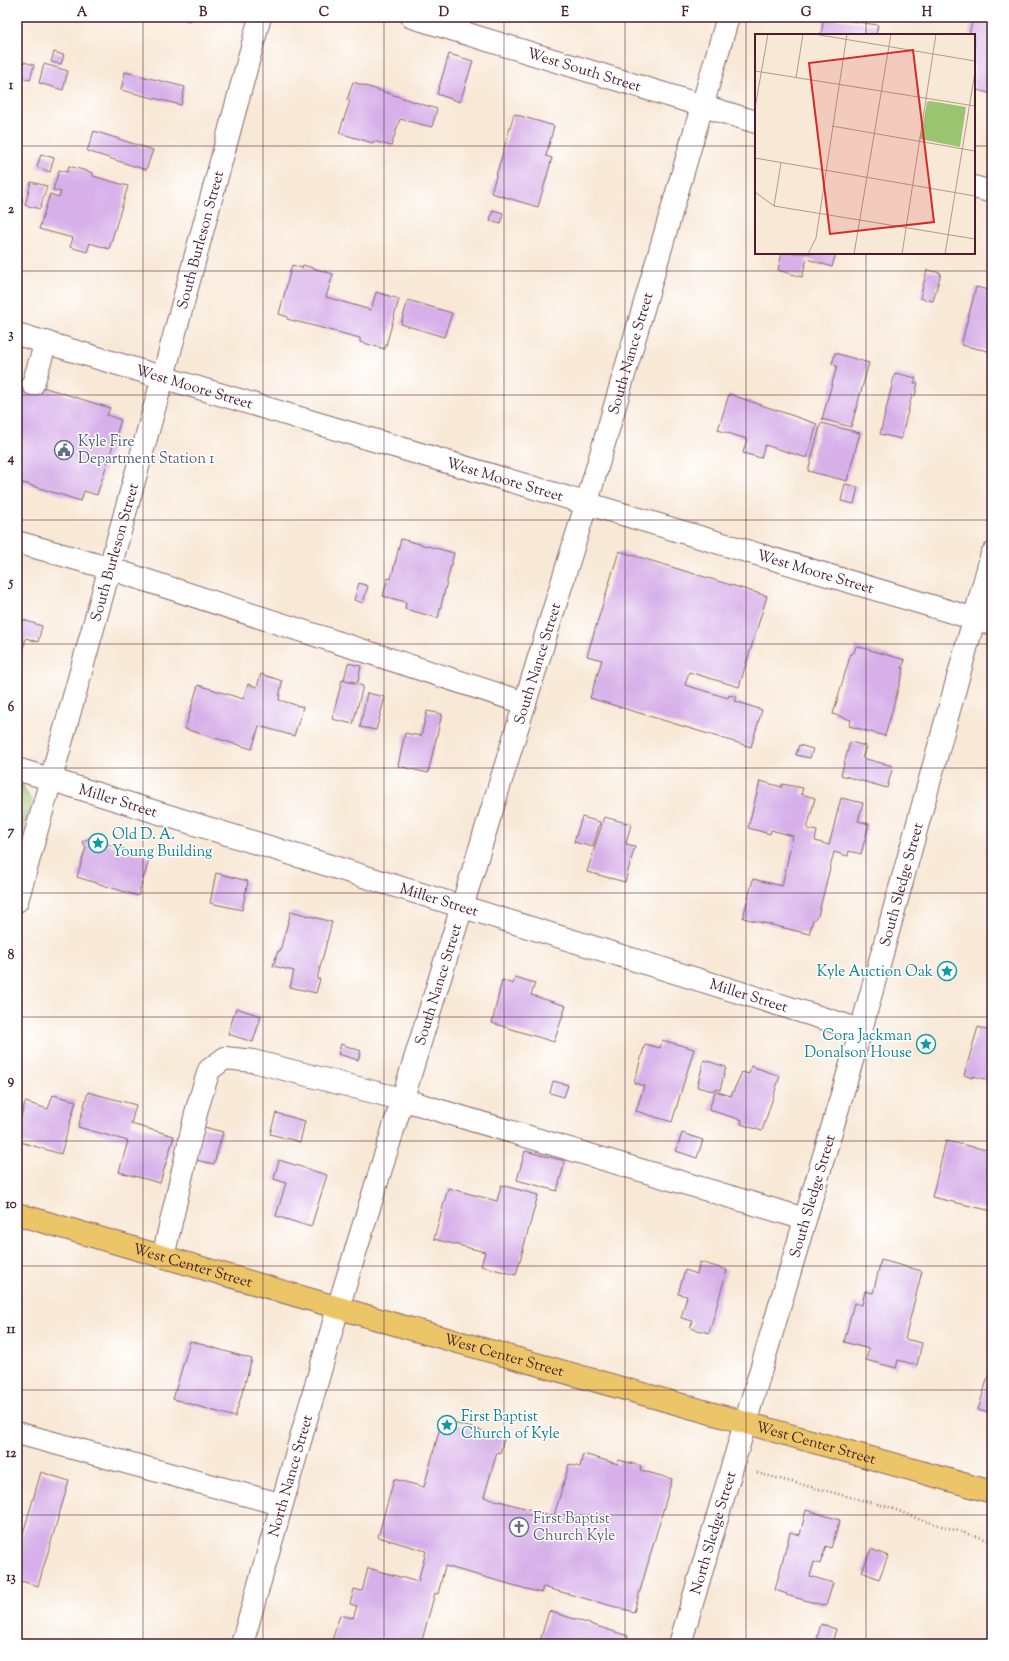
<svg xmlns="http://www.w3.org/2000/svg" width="1009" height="1661" font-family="'Sorts Mill Goudy',serif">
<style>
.green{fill:#9bc470;stroke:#72724e}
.building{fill:#d7b0e9}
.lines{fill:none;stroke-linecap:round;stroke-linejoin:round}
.minor-casing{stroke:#876567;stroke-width:24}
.major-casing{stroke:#876567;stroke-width:24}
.path{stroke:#876567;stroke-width:2.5;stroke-dasharray:1 3;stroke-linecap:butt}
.minor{stroke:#fff;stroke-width:22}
.major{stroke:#edc569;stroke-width:22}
.grid{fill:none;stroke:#4a1f2b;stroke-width:1;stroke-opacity:0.55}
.labels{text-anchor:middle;stroke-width:3;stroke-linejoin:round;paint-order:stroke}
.street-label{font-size:15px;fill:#4a1f2b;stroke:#fff}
.service-label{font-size:15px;fill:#4e5e75;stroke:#fff;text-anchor:start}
.culture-label{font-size:15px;fill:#0d838f;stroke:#fff;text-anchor:start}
.worship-label{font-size:15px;fill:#5b616d;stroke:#fff;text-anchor:start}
.inset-road{fill:none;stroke:#b29892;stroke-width:1}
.view{fill:#d62828;fill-opacity:0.15;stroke:#d62828;stroke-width:2}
.inset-edge{fill:none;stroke:#4a1f2b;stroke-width:2}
.neatline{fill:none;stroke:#4a1f2b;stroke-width:1.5}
.grid-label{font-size:13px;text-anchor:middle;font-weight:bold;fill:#4a1f2b}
</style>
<rect width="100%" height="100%" fill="#fff"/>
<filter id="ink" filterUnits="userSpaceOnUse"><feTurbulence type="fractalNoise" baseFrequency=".025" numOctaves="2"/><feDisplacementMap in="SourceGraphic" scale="8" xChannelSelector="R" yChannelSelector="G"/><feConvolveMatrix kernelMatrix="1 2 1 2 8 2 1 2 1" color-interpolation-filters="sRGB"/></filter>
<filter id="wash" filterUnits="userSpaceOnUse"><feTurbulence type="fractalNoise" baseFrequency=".012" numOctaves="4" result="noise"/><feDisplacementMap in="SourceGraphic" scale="16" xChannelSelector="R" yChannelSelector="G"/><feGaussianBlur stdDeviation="0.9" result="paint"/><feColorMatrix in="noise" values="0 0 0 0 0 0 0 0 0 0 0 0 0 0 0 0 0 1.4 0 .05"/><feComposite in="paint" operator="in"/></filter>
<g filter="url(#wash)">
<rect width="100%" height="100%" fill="#f8e8d6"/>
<path class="green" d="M17,783L22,784L32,802L17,852Z"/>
<g id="blocks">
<g class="building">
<path d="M176,17H190L189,21Z"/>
<path d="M824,17L878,25L876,35H821Z"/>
<path d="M973,18L992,24V94L974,89V35H969Z"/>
<path d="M54,52L64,55L61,64L51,62Z"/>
<path d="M449,54L473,61L460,102L437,94Z"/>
<path d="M17,60L34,65L30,80L17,76Z"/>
<path d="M44,64L68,71L63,90L39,83Z"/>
<path d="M125,72L185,87L181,105L121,90Z"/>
<path d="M353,82L437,109L432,127L400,119L391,146L374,141L373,143L339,133L350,101L347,100Z"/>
<path d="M514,114L554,126L546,156L552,158L538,207L491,193Z"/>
<path d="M94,131L153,150L146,170L87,151Z"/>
<path d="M41,154L54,158L50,172L37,167Z"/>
<path d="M69,166L93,173V176L128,186L109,249L90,243L87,252L70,247L73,238L39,229L50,194L59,197L61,192L53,190L59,170L67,172Z"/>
<path d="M31,182L47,186L40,209L25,205Z"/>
<path d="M17,197L23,199L19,210H17Z"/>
<path d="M493,210L503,213L501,224L490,221Z"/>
<path d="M782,253H836L832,267L807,259L802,277L778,270Z"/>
<path d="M292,265L302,268L303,265L333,274L326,297L371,310L376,292L399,299L385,349L360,342V338L287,319L288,317L279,314Z"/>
<path d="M927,270L941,273L933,301L920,298Z"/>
<path d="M976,287L992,291V352L961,345Z"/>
<path d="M408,300L452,313L444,337L401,324Z"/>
<path d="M835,353L869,363L851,427L822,419L837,366L832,364Z"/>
<path d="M895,373L916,378L914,383H918L915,396L912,395L901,439L880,434Z"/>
<path d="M17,379L110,408L107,415L121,420L97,495L84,491L81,501L17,481Z"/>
<path d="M729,394L817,424L807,458L765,445L761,458L743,453L747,439L718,430Z"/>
<path d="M821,423L860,433L847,481L808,471Z"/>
<path d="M845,484L858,487L854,504L841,501Z"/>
<path d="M401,539L454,553L438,618L405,609L406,602L383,596L388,578L391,579Z"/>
<path d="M619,551L767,596L739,687L689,672L685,685L728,698L729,695L737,697L735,701L762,710L751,747L590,698L602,660L587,656Z"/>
<path d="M359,583L368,586L363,603L354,600Z"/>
<path d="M17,618L42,626L38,642L26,638L17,670Z"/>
<path d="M856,646L905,660L902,668H904L885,736L849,726L851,720L833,714L851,653H854Z"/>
<path d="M348,663L361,666L358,682L344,680Z"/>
<path d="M261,674L282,681L279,700L303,707L294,736L259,726L252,749L185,729L198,685L243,699L248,684L257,687Z"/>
<path d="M342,680L363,686L353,724L332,719Z"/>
<path d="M367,693L385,697L376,730L360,727Z"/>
<path d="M427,711L442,714L428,773L398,766L405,733L421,736Z"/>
<path d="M850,742L866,746L862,758L893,766L887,788L841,775Z"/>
<path d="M799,745L813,749L810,758L796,755Z"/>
<path d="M760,781L782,787V784L803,788L801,794L815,798L807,829L817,831L815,841L829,845L841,798L863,803L858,821L869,824L861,854L849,851L848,856L834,852L818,916L813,920L809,934L743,918L753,879L782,886L793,836L771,830L770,834L748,828Z"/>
<path d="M582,817L600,822L593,847L574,842Z"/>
<path d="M604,817L631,824L626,844L635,846L625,882L587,872Z"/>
<path d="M91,837L93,840L150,857L138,896L77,877L86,847L82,842Z"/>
<path d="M216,873L248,881L242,910L210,903Z"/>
<path d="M291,911L332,922L317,979H320L316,993L290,987L294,971L273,966L278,951H280Z"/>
<path d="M515,977L535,983L531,995L566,1006L554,1042L492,1023L502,980L513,984Z"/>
<path d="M236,1008L261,1016L253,1042L228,1034Z"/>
<path d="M978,1027L992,1032V1081L973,1076L972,1078L964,1075Z"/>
<path d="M662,1040L694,1049L672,1122L636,1111L644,1086L634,1083L645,1044L660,1048Z"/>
<path d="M341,1044L361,1051L358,1060L338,1054Z"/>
<path d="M704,1060L726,1067L720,1090L714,1089L713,1091L697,1087Z"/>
<path d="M751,1066L780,1076L762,1131L741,1124L742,1120L709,1110L715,1091L731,1096L742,1072L749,1074Z"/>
<path d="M553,1081L568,1085L564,1097L550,1093Z"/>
<path d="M88,1092L136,1105L131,1124L174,1136L160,1183L119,1172L128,1141L78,1127Z"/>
<path d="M53,1095L76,1101L61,1154L17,1141V1132L25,1102L48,1109Z"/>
<path d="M276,1113L305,1121L300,1142L270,1134Z"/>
<path d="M204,1127L223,1132L214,1164L196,1160Z"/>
<path d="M682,1133L703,1140L697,1158L676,1151Z"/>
<path d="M946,1141L992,1151V1211L932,1197Z"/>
<path d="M525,1151L565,1161L557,1191L517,1180Z"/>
<path d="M279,1160L327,1175L311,1227L276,1216L286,1183L274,1179Z"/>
<path d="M501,1185L538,1195L516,1275L481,1266L485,1252L434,1239L448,1188L497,1201Z"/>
<path d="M881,1260L922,1271L905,1339L922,1343L917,1365L898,1360L896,1368L866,1360L869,1349L844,1342L854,1303L862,1305L865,1291L873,1293Z"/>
<path d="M700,1262L727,1270L709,1333L690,1328L693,1321L681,1318L687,1296L678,1294L685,1270L697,1274Z"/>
<path d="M190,1341L252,1359L235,1417L173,1399Z"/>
<path d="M992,1363V1414L978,1410Z"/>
<path d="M442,1420L487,1432L486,1434L504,1439L500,1453L497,1452L484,1497L554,1516L569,1464L580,1467L583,1454L618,1464L619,1460L641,1466L640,1470L672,1479L634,1612L543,1587L541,1593L445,1566L438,1594L435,1593L421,1644H331L340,1615L353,1618L357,1606L350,1604L354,1589L362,1591L368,1568L418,1582L426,1551L378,1537L394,1479L424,1487Z"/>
<path d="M41,1472L69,1481L38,1586L17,1580V1554Z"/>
<path d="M806,1510L840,1520L831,1548L826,1546L820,1564L814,1562L810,1576L833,1583L826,1606L786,1595L787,1594L775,1590L790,1532L800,1535Z"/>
<path d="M871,1549L888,1556L879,1579L862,1572Z"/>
<path d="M549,1611L628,1636L625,1644H539Z"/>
<path d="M821,1624L836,1629L832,1643L817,1638Z"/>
</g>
</g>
</g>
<g filter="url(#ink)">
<use href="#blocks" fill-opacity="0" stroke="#876567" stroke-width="1"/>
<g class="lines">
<g class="minor-casing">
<g id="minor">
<path id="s1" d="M412,17L756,122"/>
<path d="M974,187L992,192"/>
<path id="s2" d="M17,334L992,624"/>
<path d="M33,384L46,342"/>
<path d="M17,542L108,568L525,703"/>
<path id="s3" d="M17,769L861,1030"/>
<path id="s4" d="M17,901L163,377L260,17"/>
<path d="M163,1257L197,1109L209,1070L225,1058L253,1061L401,1099L805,1219"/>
<path d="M17,1433L280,1504"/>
<path id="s5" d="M242,1644L338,1308L587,502L728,17"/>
<path id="s6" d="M680,1644L861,1030L992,554"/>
</g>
</g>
<g class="major-casing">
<g id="major">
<path id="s7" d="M17,1214L408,1328L992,1492"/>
</g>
</g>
<path class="path" d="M757,1473L889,1507L918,1519L992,1541"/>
<use href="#minor" class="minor"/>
<use href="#major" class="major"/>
</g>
</g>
<path class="grid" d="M143,17V1644M263,17V1644M384,17V1644M504,17V1644M625,17V1644M746,17V1644M866,17V35M17,146H756M974,146H992M866,253V1644M17,271H992M17,395H992M17,520H992M17,644H992M17,768H992M17,893H992M17,1017H992M17,1141H992M17,1266H992M17,1390H992M17,1515H992"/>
<defs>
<g id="civic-ring" transform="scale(1)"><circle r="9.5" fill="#fff" stroke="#5c6f8a" stroke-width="1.5"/><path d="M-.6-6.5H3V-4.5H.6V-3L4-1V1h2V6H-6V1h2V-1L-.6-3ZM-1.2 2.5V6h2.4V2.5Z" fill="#5c6f8a"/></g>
<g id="sight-ring" transform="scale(1)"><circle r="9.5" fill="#fff" stroke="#0f9aa8" stroke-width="1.5"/><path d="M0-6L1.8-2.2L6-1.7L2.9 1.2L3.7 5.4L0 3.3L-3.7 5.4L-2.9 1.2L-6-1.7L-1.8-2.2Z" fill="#0f9aa8"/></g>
<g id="church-ring" transform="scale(1)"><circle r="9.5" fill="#fff" stroke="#6b7280" stroke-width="1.5"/><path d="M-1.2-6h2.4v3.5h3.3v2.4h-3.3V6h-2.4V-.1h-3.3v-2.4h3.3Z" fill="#6b7280"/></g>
</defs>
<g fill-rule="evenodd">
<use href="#civic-ring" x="64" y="450"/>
<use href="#sight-ring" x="98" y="843"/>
<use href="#sight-ring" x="947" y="971"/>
<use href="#sight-ring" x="926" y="1044"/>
<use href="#sight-ring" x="447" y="1425"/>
<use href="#church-ring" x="519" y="1527"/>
</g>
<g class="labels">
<g class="street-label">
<text dy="5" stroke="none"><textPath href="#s1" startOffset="180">West South Street</textPath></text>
<text dy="5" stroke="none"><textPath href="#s4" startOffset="686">South Burleson Street</textPath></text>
<text dy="5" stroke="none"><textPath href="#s5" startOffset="1348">South Nance Street</textPath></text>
<text dy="5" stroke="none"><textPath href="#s2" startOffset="185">West Moore Street</textPath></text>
<text dy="5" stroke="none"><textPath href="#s2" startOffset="509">West Moore Street</textPath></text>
<text dy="5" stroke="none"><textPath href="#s4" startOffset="362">South Burleson Street</textPath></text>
<text dy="5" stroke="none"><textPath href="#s2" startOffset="833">West Moore Street</textPath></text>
<text dy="5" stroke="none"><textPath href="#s5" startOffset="1024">South Nance Street</textPath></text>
<text dy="5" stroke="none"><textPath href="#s3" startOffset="106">Miller Street</textPath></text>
<text dy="5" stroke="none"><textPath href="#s6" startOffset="791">South Sledge Street</textPath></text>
<text dy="5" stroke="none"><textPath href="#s3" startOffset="442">Miller Street</textPath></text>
<text dy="5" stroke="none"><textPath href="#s5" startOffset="688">South Nance Street</textPath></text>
<text dy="5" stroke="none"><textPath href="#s3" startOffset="766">Miller Street</textPath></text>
<text dy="5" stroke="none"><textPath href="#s6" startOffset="467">South Sledge Street</textPath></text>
<text dy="5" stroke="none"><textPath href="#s7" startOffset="183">West Center Street</textPath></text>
<text dy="5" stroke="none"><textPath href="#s7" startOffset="507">West Center Street</textPath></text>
<text dy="5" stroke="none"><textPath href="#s7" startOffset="831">West Center Street</textPath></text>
<text dy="5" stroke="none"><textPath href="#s5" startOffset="175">North Nance Street</textPath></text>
<text dy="5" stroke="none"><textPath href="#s6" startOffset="116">North Sledge Street</textPath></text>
</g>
<g class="service-label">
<text x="78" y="446">Kyle Fire<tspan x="78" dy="17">Department Station 1</tspan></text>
</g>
<g class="culture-label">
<text x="112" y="839">Old D. A.<tspan x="112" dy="17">Young Building</tspan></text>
<text x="933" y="976" text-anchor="end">Kyle Auction Oak</text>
<text x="912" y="1040" text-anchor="end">Cora Jackman<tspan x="912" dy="17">Donalson House</tspan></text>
<text x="461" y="1421">First Baptist<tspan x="461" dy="17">Church of Kyle</tspan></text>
</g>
<g class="worship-label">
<text x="533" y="1523">First Baptist<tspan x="533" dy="17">Church Kyle</tspan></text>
</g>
</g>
<g transform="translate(755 34)">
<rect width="220" height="220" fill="#f8e8d6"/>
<path d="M175,67L211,73L205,113L165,105L172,68Z" fill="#9bc470"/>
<path class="inset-road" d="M59,0L220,27M0,37L220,72M41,44L48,0M0,74L13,0M77,92L220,117M0,124L220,162M0,158L19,172L220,205M19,172L26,129M53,220L61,204L92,0M99,220L136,0M147,220L181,0M190,220L220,38"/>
<path class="view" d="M158,16L179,188L75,200L54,29Z"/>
<rect width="220" height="220" class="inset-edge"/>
</g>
<rect width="1009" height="1661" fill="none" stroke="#fff" stroke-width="44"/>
<rect x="22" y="22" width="965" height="1617" class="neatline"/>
<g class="grid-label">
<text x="82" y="16">A</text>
<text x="203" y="16">B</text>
<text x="324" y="16">C</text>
<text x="444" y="16">D</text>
<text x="565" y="16">E</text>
<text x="685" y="16">F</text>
<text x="806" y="16">G</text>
<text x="927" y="16">H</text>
<text x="11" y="89">1</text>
<text x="11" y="213">2</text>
<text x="11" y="338">3</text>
<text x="11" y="462">4</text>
<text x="11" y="586">5</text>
<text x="11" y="711">6</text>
<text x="11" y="835">7</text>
<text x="11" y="959">8</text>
<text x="11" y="1084">9</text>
<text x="11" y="1208">10</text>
<text x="11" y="1333">11</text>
<text x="11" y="1457">12</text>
<text x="11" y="1581">13</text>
</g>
</svg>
